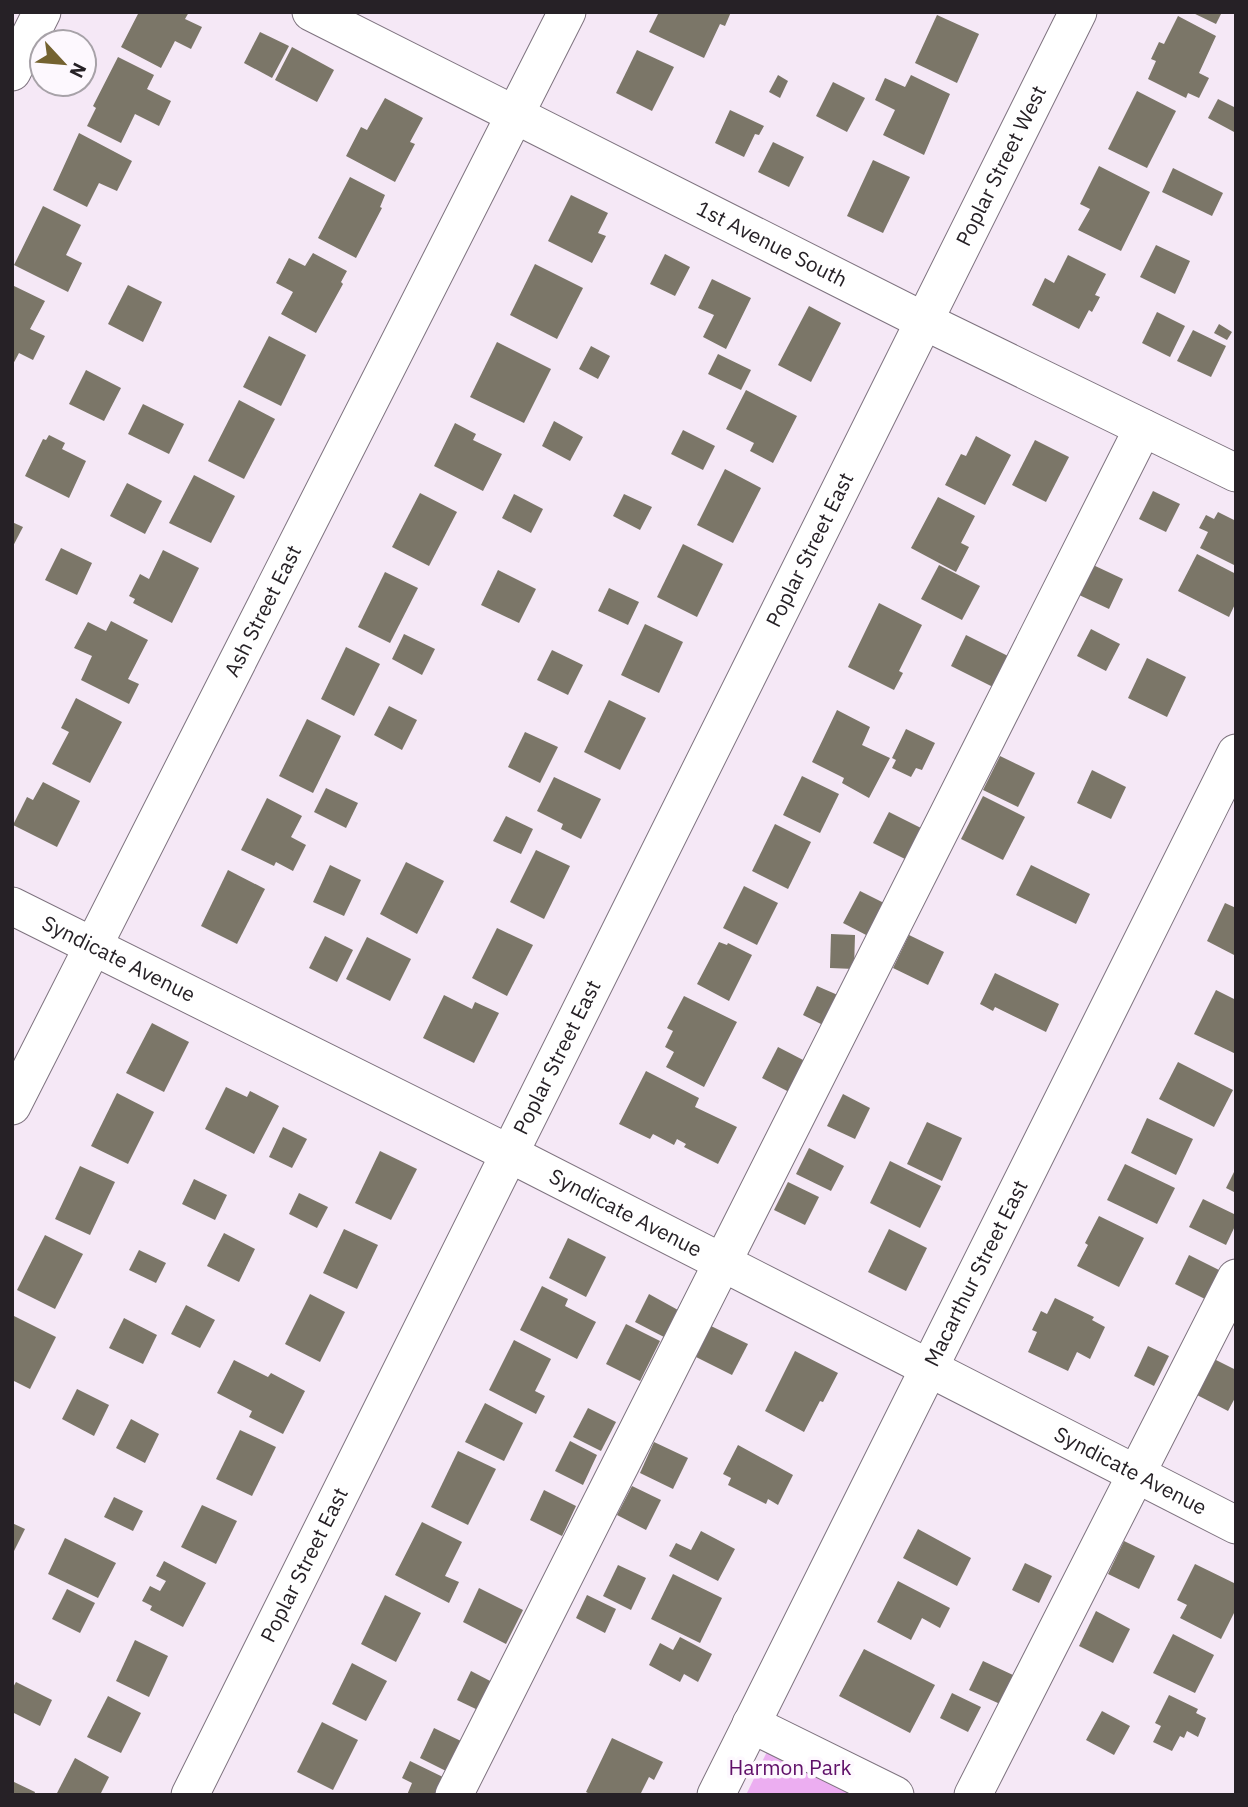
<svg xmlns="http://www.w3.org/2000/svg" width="1248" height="1807" font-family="'IBM Plex Sans',sans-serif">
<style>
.green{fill:#ecaef1}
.building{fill:#7b7668}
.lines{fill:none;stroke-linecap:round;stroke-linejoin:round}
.minor-casing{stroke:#7e737f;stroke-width:39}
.minor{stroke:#fff;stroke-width:37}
.labels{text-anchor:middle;stroke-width:7;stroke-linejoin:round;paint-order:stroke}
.street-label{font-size:21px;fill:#262126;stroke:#fdf8fe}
.park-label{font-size:21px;fill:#5f0f68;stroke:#fdf8fe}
</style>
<rect width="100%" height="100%" fill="#f5e8f6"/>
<path class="green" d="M777,1731L902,1795H746Z"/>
<g class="building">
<path d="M139,12H189L185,19L202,27L191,49L175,41L161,68L121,47Z"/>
<path d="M659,12H731L725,26L720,24L704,58L649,32Z"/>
<path d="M1191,12H1222L1216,24Z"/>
<path d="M937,15L979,34L957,83L915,63Z"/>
<path d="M1178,16L1216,36L1199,73L1209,78L1199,98L1188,93L1186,98L1148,79L1156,61L1151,59L1159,42L1164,44Z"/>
<path d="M260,32L289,46L272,78L244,63Z"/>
<path d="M292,47L334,70L317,102L275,80Z"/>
<path d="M637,50L674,67L652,111L616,93Z"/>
<path d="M118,57L154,75L147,89L171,101L159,126L135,114L121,143L87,126L96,108L93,106Z"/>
<path d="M778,75L788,81L780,98L769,92Z"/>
<path d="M911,75L950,94L924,155L883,135L895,110L875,100L885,78L905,87Z"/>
<path d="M833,82L865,98L847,132L816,116Z"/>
<path d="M1137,91L1176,111L1147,168L1108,149Z"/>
<path d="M385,98L423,118L410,142L415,144L395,182L346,156L361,127L367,130Z"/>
<path d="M1218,99L1236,108V133L1208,118Z"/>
<path d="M730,110L764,126L759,135L755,134L744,157L715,143Z"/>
<path d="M79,133L132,161L117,191L99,183L87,207L53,190Z"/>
<path d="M773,142L804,157L789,187L758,172Z"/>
<path d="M873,160L910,177L883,233L847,216Z"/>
<path d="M1099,166L1150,192L1121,251L1078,230L1090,209L1080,204Z"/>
<path d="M1173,168L1223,193L1212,216L1162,192Z"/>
<path d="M350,177L385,195L380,207L382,208L356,258L318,238Z"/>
<path d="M571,195L608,213L598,233L606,236L592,263L548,241Z"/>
<path d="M43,206L81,225L66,255L82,263L68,292L14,265Z"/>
<path d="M1156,245L1190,261L1175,294L1140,277Z"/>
<path d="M313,253L347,271L341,282L343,284L316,333L281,314L293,292L276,283L289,258L305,266Z"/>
<path d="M665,254L690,267L675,296L650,284Z"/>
<path d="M1068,255L1106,274L1095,295L1100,297L1092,312L1089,310L1079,329L1032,305L1045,278L1054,283Z"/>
<path d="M535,264L583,288L557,339L510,315Z"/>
<path d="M712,279L751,298L726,349L703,337L714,315L698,308Z"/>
<path d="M12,285L45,301L30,329L45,336L33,360L19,353L12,366Z"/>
<path d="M128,285L162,302L143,342L108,324Z"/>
<path d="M809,306L841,323L811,382L778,365Z"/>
<path d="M1157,312L1185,326L1170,357L1142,343Z"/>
<path d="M1219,324L1232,332L1227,340L1214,333Z"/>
<path d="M1193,330L1226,346L1211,377L1177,361Z"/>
<path d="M269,336L306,355L281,406L243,387Z"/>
<path d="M497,342L551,369L524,423L470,397Z"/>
<path d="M591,346L610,356L598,379L579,369Z"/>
<path d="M718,354L751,370L741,390L708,374Z"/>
<path d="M86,370L121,388L104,421L69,404Z"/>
<path d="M746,390L797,416L773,463L750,451L754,443L726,429Z"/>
<path d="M239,400L275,419L244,479L208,461Z"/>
<path d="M143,404L184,424L169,454L128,434Z"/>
<path d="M554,421L583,437L570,461L542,446Z"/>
<path d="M455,423L476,434L473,440L502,454L483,491L434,466Z"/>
<path d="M683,430L715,446L703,470L671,454Z"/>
<path d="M49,435L65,443L62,449L86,461L69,498L25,476L43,439L46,440Z"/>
<path d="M976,436L1011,455L985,505L945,485L961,454L966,456Z"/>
<path d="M1035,440L1069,457L1046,502L1012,485Z"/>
<path d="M725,469L761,488L733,543L697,525Z"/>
<path d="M194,475L235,496L211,543L169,523Z"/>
<path d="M127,483L162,501L145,534L110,516Z"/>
<path d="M1153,491L1180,504L1166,532L1139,519Z"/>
<path d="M420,493L457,512L429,566L392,547Z"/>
<path d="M514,494L543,509L531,533L502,518Z"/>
<path d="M624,494L652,507L640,530L613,516Z"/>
<path d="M938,497L975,516L961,543L969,547L956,572L911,548Z"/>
<path d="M1218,512L1236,521V566L1200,548L1208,532L1199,528L1206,515L1214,519Z"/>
<path d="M12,522L23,527L12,548Z"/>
<path d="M683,544L723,564L697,617L657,597Z"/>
<path d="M61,548L92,563L77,595L45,580Z"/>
<path d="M163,550L199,568L172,623L133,603L135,599L129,596L140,574L149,579Z"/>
<path d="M1197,554L1236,574V602L1229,617L1178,591Z"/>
<path d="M1091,564L1123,579L1109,609L1077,594Z"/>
<path d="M939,565L980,586L962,620L921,599Z"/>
<path d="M498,570L536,589L519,623L481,605Z"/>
<path d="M385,572L418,588L390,643L358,627Z"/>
<path d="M609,588L639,602L628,625L598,611Z"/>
<path d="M879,603L922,625L899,671L903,673L894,690L848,667Z"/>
<path d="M111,621L148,640L128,679L139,684L129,704L81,680L92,656L74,648L88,622L106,631Z"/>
<path d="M645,624L683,642L659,693L621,675Z"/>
<path d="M1091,629L1120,644L1106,671L1077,656Z"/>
<path d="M404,634L435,649L422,675L392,659Z"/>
<path d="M966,635L1010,657L995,688L951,666Z"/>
<path d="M346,647L380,664L354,716L321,699Z"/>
<path d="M552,650L583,665L568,695L537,680Z"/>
<path d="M1147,658L1186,677L1167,717L1128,698Z"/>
<path d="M76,698L122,722L90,783L52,764L69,732L61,728Z"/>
<path d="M609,700L646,718L620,770L584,752Z"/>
<path d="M389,706L417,720L402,750L374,735Z"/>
<path d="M837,710L870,727L862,745L890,758L869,798L842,783L844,778L812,762Z"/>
<path d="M307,719L341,736L313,793L279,776Z"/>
<path d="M906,729L935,743L922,770L916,768L911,777L892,768L896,760L892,758Z"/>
<path d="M525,732L558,747L540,783L508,767Z"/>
<path d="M1000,756L1035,773L1018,807L983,790Z"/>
<path d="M1092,770L1126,787L1111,819L1077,803Z"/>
<path d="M802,776L839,794L820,833L783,815Z"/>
<path d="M554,777L601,799L581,839L561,829L563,824L537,811Z"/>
<path d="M43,782L80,801L57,847L13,825L27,797L33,800Z"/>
<path d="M326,788L358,803L346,828L314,812Z"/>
<path d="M983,796L1025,817L1003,860L961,839Z"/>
<path d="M267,798L302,816L291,837L306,845L293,871L276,862L274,866L241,850Z"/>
<path d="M889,812L923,829L907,860L873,843Z"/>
<path d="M506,816L533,829L521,854L493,841Z"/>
<path d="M775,824L811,842L788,889L752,871Z"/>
<path d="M536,850L570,866L544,919L510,902Z"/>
<path d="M406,862L444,881L417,934L380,914Z"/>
<path d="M330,865L361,880L344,916L313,902Z"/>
<path d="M1031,865L1090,894L1076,924L1016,895Z"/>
<path d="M228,870L265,889L237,944L201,926Z"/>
<path d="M744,886L778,903L757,945L723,928Z"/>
<path d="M860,891L886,904L870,937L843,923Z"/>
<path d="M1225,903L1236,908V956L1207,941Z"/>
<path d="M497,928L533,945L507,996L472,978Z"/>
<path d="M831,934L855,935L854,969L830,968Z"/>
<path d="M909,935L944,952L928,985L893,968Z"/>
<path d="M325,936L353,950L337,982L309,968Z"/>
<path d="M367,937L411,959L390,1001L346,979Z"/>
<path d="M719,942L727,945L728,943L752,955L729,1001L697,984Z"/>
<path d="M995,973L1059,1004L1046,1032L995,1007L993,1011L980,1004Z"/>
<path d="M817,986L840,996L825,1026L803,1015Z"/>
<path d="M1216,990L1236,1000V1054L1194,1034Z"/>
<path d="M444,995L472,1009L475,1002L499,1013L474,1063L423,1038Z"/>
<path d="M684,996L737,1022L704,1087L666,1067L674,1052L665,1047L673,1031L667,1028Z"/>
<path d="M152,1023L189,1042L164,1092L126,1073Z"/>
<path d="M778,1047L807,1062L791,1093L762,1078Z"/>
<path d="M1178,1062L1233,1090L1214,1127L1159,1099Z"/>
<path d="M646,1071L699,1098L695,1107L737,1127L718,1164L684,1147L686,1144L677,1139L674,1145L653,1134L650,1139L619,1124Z"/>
<path d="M226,1087L247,1097L250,1091L279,1106L254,1154L205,1129Z"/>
<path d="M117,1093L154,1112L128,1164L91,1146Z"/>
<path d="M843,1094L870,1108L855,1139L827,1126Z"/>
<path d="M1147,1118L1193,1139L1176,1175L1131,1153Z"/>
<path d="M927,1122L962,1138L942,1181L907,1164Z"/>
<path d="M283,1127L307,1139L292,1168L269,1157Z"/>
<path d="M809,1148L844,1166L831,1191L796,1174Z"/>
<path d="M380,1151L417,1169L391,1220L355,1203Z"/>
<path d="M890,1161L941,1186L920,1228L870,1203Z"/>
<path d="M1125,1164L1175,1188L1157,1224L1107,1200Z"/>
<path d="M80,1166L115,1182L90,1235L55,1219Z"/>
<path d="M1236,1168V1193L1226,1188Z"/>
<path d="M194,1179L227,1195L215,1220L182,1204Z"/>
<path d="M788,1182L819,1197L805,1225L774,1210Z"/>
<path d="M299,1193L328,1207L317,1228L289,1214Z"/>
<path d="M1203,1199L1236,1215V1224L1226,1245L1189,1227Z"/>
<path d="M1099,1216L1144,1238L1119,1287L1077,1266L1088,1245L1085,1243Z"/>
<path d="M344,1229L378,1245L357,1289L323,1273Z"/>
<path d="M889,1229L927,1248L906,1291L868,1272Z"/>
<path d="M224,1233L255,1249L239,1282L207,1266Z"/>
<path d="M45,1235L83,1254L55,1309L17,1290Z"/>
<path d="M568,1238L606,1257L586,1297L549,1278Z"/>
<path d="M139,1250L166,1263L156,1283L129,1270Z"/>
<path d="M1189,1255L1221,1271L1207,1300L1175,1284Z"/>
<path d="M542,1286L568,1299L565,1306L596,1322L577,1359L520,1330Z"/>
<path d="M310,1294L345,1312L320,1362L285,1344Z"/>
<path d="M649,1294L678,1310L664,1337L635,1322Z"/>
<path d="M1055,1298L1094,1317L1092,1320L1105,1327L1090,1359L1077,1352L1068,1371L1028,1352L1037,1332L1032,1330L1041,1311L1047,1314Z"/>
<path d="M186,1305L215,1320L200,1348L171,1334Z"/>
<path d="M12,1315L56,1337L30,1389L12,1380Z"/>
<path d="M124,1318L157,1335L143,1364L109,1348Z"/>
<path d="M626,1324L660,1341L640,1381L606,1364Z"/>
<path d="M711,1326L748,1344L732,1375L696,1357Z"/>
<path d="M514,1340L551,1359L535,1391L545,1396L536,1414L489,1390Z"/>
<path d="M1148,1346L1169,1356L1154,1386L1134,1376Z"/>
<path d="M795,1351L838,1373L823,1402L820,1401L804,1432L765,1411Z"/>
<path d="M1214,1359L1236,1370V1396L1228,1411L1197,1395Z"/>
<path d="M234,1360L268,1377L271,1373L305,1391L283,1434L249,1417L252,1411L217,1393Z"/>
<path d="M77,1389L109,1405L94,1436L62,1419Z"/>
<path d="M485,1403L523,1423L504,1461L465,1442Z"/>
<path d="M588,1408L616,1422L601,1451L573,1437Z"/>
<path d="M131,1419L159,1434L145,1463L116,1448Z"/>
<path d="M240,1430L276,1447L252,1496L216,1479Z"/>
<path d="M570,1441L597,1455L583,1485L555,1471Z"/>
<path d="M654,1442L688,1458L673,1489L640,1473Z"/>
<path d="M738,1445L793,1475L778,1505L768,1499L766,1504L728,1485L731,1478L723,1474Z"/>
<path d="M458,1451L496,1469L468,1525L431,1507Z"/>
<path d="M632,1486L661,1500L646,1530L617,1515Z"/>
<path d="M544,1490L576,1506L562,1536L530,1520Z"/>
<path d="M114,1497L143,1511L133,1531L104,1517Z"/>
<path d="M202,1505L237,1521L216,1564L181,1547Z"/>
<path d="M422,1522L462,1542L445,1576L459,1582L449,1603L395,1575Z"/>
<path d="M12,1523L25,1529L12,1555Z"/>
<path d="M918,1529L971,1558L957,1586L903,1558Z"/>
<path d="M701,1531L735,1549L718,1581L669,1556L676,1543L691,1550Z"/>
<path d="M65,1538L116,1563L98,1598L48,1574Z"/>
<path d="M1124,1541L1155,1556L1139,1589L1108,1574Z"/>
<path d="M164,1561L206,1583L183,1627L150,1610L152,1606L142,1601L150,1586L160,1591L166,1581L156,1576Z"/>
<path d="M1025,1563L1052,1576L1039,1603L1012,1590Z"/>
<path d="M1195,1564L1236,1584V1609L1221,1639L1180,1618L1187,1605L1177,1600Z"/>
<path d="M618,1565L646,1578L631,1610L603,1596Z"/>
<path d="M673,1574L722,1598L700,1643L651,1619Z"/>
<path d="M898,1581L950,1608L940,1628L922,1618L911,1640L877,1622Z"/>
<path d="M479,1588L523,1610L506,1644L463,1622Z"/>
<path d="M67,1589L95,1603L80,1633L52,1619Z"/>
<path d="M385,1595L421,1613L396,1662L361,1644Z"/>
<path d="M587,1595L616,1609L605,1633L576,1618Z"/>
<path d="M1096,1611L1130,1629L1113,1663L1079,1646Z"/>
<path d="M1173,1634L1214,1655L1195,1693L1153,1673Z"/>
<path d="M680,1637L712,1654L698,1682L684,1674L680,1682L649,1665L660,1643L673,1650Z"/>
<path d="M135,1640L168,1656L149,1697L116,1681Z"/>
<path d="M864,1649L935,1685L910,1733L839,1696Z"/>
<path d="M983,1661L1013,1675L1000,1704L969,1690Z"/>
<path d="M352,1663L387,1681L366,1721L332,1704Z"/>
<path d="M471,1671L494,1683L480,1711L457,1700Z"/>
<path d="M16,1682L52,1700L40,1726L12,1712V1689Z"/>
<path d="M952,1693L981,1707L968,1732L940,1718Z"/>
<path d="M1169,1695L1198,1709L1196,1713L1206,1718L1198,1737L1187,1731L1184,1738L1180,1736L1172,1751L1153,1742L1161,1726L1155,1723Z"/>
<path d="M108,1696L141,1713L121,1753L87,1737Z"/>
<path d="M1102,1711L1130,1726L1114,1755L1086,1740Z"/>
<path d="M322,1722L358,1740L333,1790L297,1772Z"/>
<path d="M434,1728L463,1742L448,1772L420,1758Z"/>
<path d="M612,1738L663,1762L654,1780L649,1777L640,1795H592L586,1792Z"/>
<path d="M75,1758L109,1777L100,1795H56Z"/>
<path d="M410,1761L445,1778L436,1795H407L412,1783L402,1778Z"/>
<path d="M12,1781L35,1792L34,1795H12Z"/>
</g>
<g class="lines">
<g class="minor-casing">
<g id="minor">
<path id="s1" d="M311,12L924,321L1236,473"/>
<path d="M12,72L42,12"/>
<path id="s2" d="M12,906L510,1154L1236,1525"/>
<path id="s3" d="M12,1106L567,12"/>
<path d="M751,1724L895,1795"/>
<path id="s4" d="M190,1795L1078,12"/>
<path d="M454,1795L1143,428"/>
<path id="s5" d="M716,1795L1236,753"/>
<path d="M973,1795L1236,1278"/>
</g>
</g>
<use href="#minor" class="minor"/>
</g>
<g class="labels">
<g class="street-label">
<text dy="7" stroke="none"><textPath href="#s4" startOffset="1820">Poplar Street West</textPath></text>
<text dy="7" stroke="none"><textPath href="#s1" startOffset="516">1st Avenue South</textPath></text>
<text dy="7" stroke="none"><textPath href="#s4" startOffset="1391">Poplar Street East</textPath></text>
<text dy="7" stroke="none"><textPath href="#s3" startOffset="555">Ash Street East</textPath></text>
<text dy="7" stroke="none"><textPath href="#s2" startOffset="119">Syndicate Avenue</textPath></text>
<text dy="7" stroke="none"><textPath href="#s4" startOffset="824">Poplar Street East</textPath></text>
<text dy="7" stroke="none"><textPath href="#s2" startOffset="686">Syndicate Avenue</textPath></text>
<text dy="7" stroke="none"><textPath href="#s5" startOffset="583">Macarthur Street East</textPath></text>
<text dy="7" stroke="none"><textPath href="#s2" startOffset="1253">Syndicate Avenue</textPath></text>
<text dy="7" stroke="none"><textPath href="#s4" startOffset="257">Poplar Street East</textPath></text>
</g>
<g class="park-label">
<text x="790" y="1775">Harmon Park</text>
</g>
</g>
<rect width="1248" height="1807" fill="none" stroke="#262126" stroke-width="28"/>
<g transform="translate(63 63) rotate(116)"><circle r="33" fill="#fdf8fe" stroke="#a7a2a8" stroke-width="2"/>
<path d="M0-5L12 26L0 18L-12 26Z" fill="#746230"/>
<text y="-10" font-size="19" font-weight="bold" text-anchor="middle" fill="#262126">N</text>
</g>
</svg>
